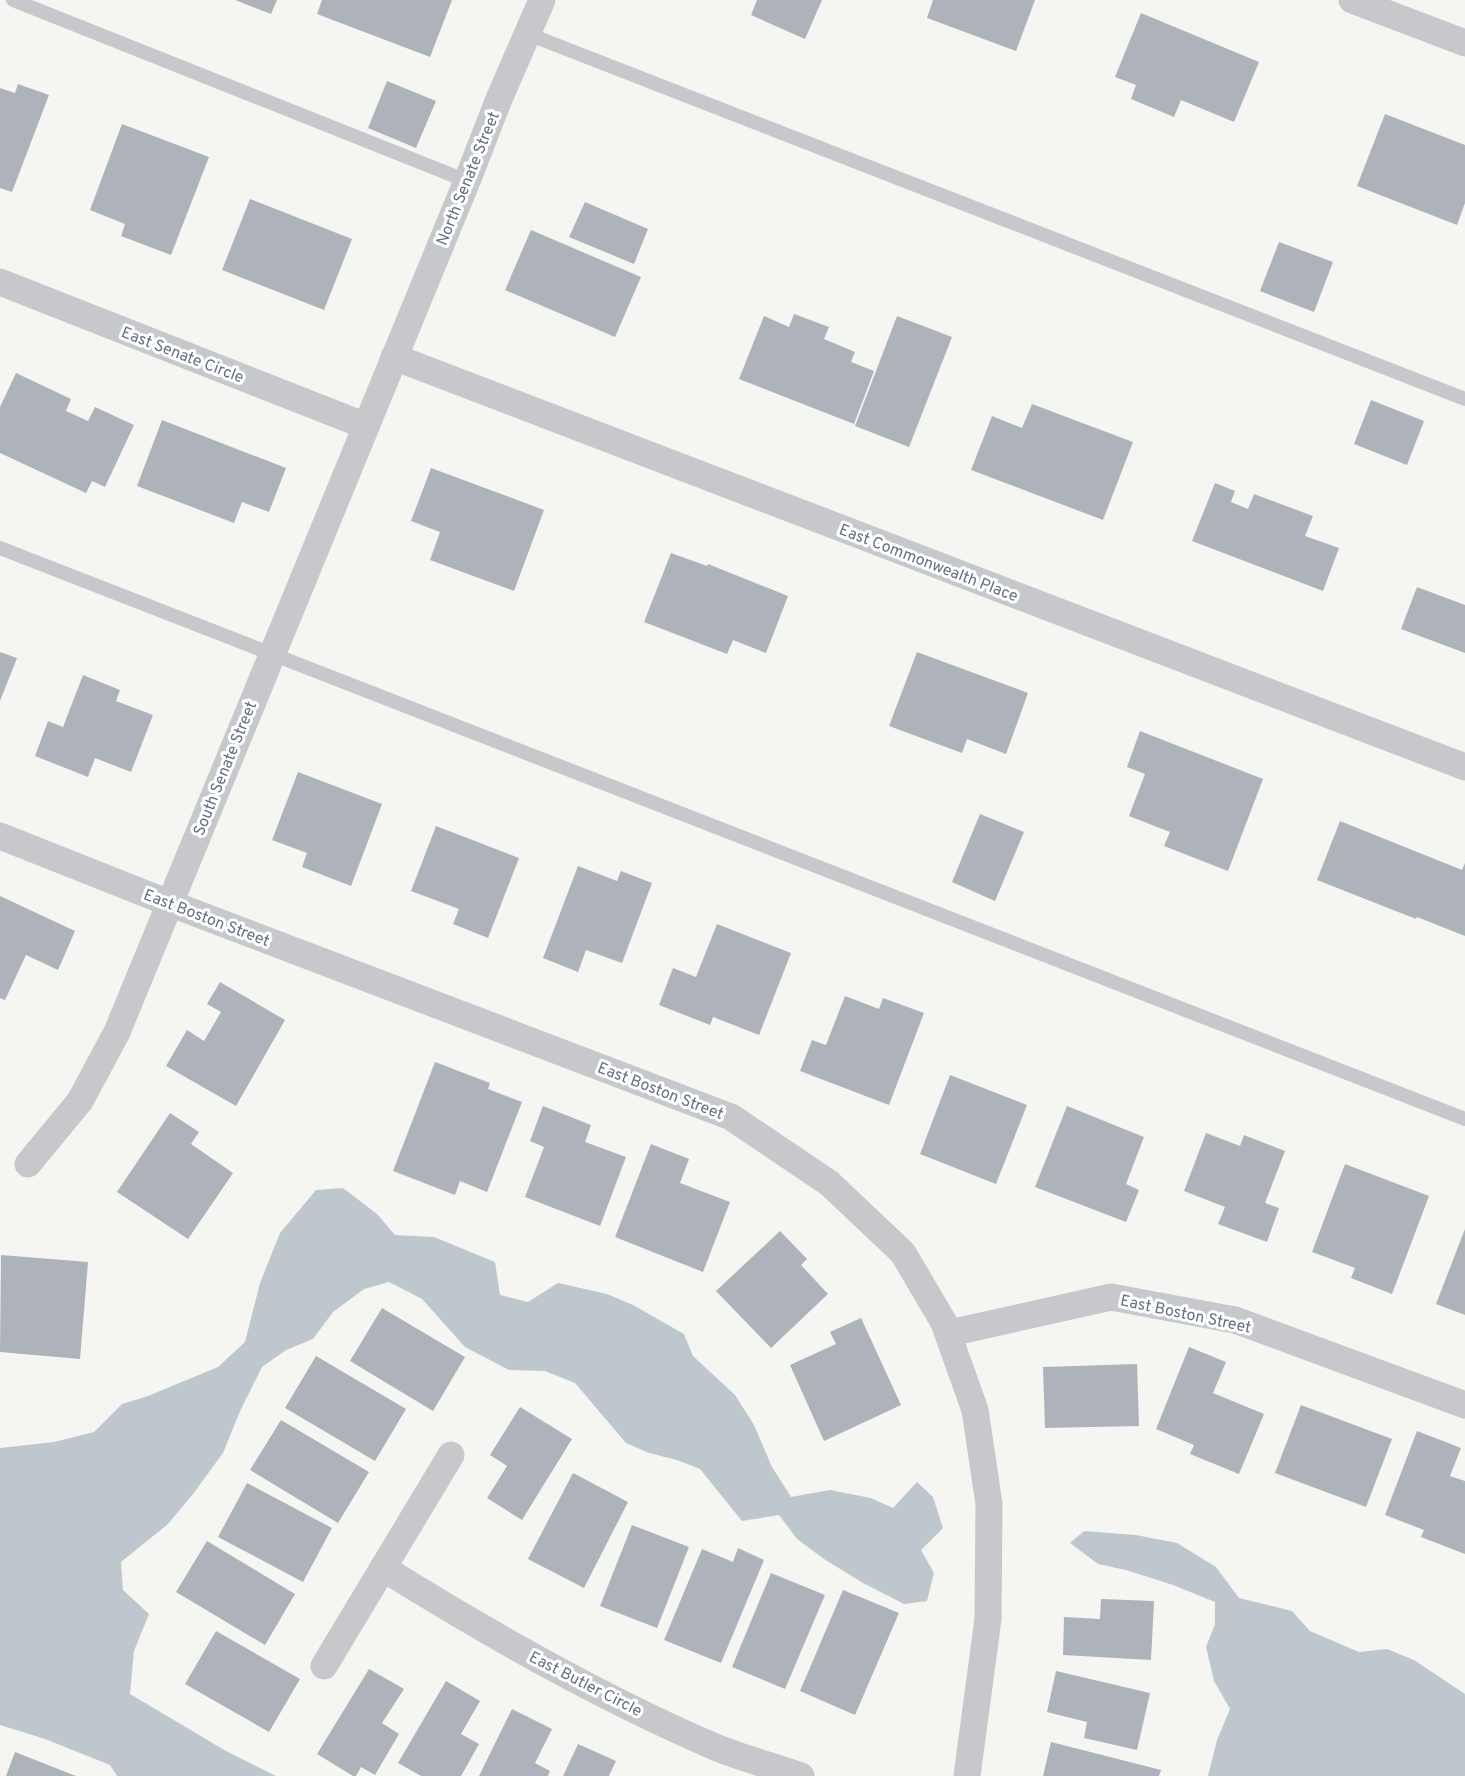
<svg xmlns="http://www.w3.org/2000/svg" width="1465" height="1776" font-family="Overpass,sans-serif">
<style>
.water{fill:#bec7ce}
.building{fill:#aeb3bb}
.lines{fill:none;stroke-linecap:round;stroke-linejoin:round}
.lane{stroke:#c6c8cc;stroke-width:14}
.street{stroke:#c6c8cc;stroke-width:27}
.labels{text-anchor:middle;stroke-width:6;stroke-linejoin:round;paint-order:stroke}
.street-label{font-size:16px;fill:#647184;stroke:#fff}
</style>
<rect width="100%" height="100%" fill="#f5f6f2"/>
<g class="water">
<path d="M343,1188L377,1214L395,1235L434,1237L495,1262L500,1295L528,1302L558,1283L607,1294L633,1305L684,1334L693,1356L735,1395L754,1425L772,1467L791,1497L830,1490L871,1498L893,1508L917,1482L933,1497L943,1528L921,1550L934,1573L927,1601L904,1604L863,1583L824,1559L797,1539L779,1515L742,1521L700,1469L677,1460L649,1453L626,1443L575,1383L545,1371L509,1370L465,1347L422,1299L389,1282L364,1289L333,1312L313,1339L286,1350L262,1367L240,1411L223,1453L193,1494L168,1524L121,1562L123,1590L149,1614L134,1651L130,1694L226,1751L276,1776H117L110,1765L45,1739L0,1725V1448L54,1442L94,1432L122,1404L148,1396L218,1367L245,1342L260,1283L280,1233L316,1190Z"/>
<path d="M1084,1531L1136,1535L1177,1543L1216,1567L1239,1598L1292,1611L1310,1631L1359,1652L1387,1649L1414,1660L1465,1694V1776H1208L1217,1740L1230,1709L1214,1681L1206,1647L1215,1624V1602L1173,1585L1126,1570L1098,1564L1070,1543Z"/>
</g>
<g class="building">
<path d="M235,0H277L271,14Z"/>
<path d="M322,0H452L430,57L317,14Z"/>
<path d="M757,0H822L805,39L751,15Z"/>
<path d="M933,0H1035L1016,51L927,18Z"/>
<path d="M1141,13L1259,62L1234,122L1181,100L1174,117L1131,99L1136,85L1115,77Z"/>
<path d="M387,81L436,101L416,148L368,128Z"/>
<path d="M18,84L49,95L12,192L0,188V88L15,93Z"/>
<path d="M1385,114L1465,145V203L1457,225L1357,186Z"/>
<path d="M122,124L209,157L171,255L121,236L125,224L90,210Z"/>
<path d="M250,199L352,239L324,310L222,270Z"/>
<path d="M585,202L648,229L634,264L569,237Z"/>
<path d="M531,230L641,277L615,337L505,290Z"/>
<path d="M1279,242L1333,262L1314,312L1260,291Z"/>
<path d="M794,314L829,327L824,339L855,352L851,362L874,371L854,424L739,379L764,316L789,327Z"/>
<path d="M897,316L952,337L909,447L855,426Z"/>
<path d="M16,373L71,399L66,411L88,421L95,407L134,425L105,487L92,481L86,493L0,453V407Z"/>
<path d="M1371,400L1424,421L1407,465L1354,444Z"/>
<path d="M1032,404L1133,442L1103,520L971,470L992,416L1022,428Z"/>
<path d="M162,420L286,468L269,512L242,502L234,523L137,486Z"/>
<path d="M431,468L544,510L514,591L430,560L440,532L411,521Z"/>
<path d="M1215,483L1235,491L1231,502L1248,509L1254,494L1313,516L1305,536L1339,548L1323,591L1192,541Z"/>
<path d="M671,553L707,566L708,564L788,596L766,653L733,640L727,654L644,622Z"/>
<path d="M1417,587L1465,605V653L1401,629Z"/>
<path d="M0,652L17,658L0,701Z"/>
<path d="M917,652L1028,693L1006,754L967,739L962,753L889,726Z"/>
<path d="M83,675L120,690L116,701L153,715L131,772L95,758L88,777L35,756L48,721L63,727Z"/>
<path d="M1140,731L1263,779L1228,871L1164,846L1170,832L1129,816L1145,774L1127,767Z"/>
<path d="M298,772L382,804L351,886L302,867L307,853L272,840Z"/>
<path d="M980,814L1024,832L995,901L952,882Z"/>
<path d="M1340,821L1462,870L1465,863V936L1417,917L1416,919L1317,880Z"/>
<path d="M436,826L519,858L488,938L453,924L459,909L411,891Z"/>
<path d="M578,866L617,881L621,871L652,883L622,963L586,950L578,972L543,958Z"/>
<path d="M0,896L75,931L58,970L26,955L5,1000L0,998Z"/>
<path d="M717,924L791,953L759,1035L713,1017L710,1025L659,1005L673,968L696,977Z"/>
<path d="M220,982L285,1020L236,1106L166,1066L187,1030L204,1041L221,1012L207,1004Z"/>
<path d="M845,996L879,1009L883,998L924,1013L889,1105L800,1071L812,1040L826,1045Z"/>
<path d="M435,1062L490,1083L488,1089L522,1102L487,1192L460,1181L455,1195L393,1171Z"/>
<path d="M950,1075L1027,1105L996,1184L920,1154Z"/>
<path d="M543,1106L591,1125L585,1142L626,1157L600,1226L525,1197L544,1147L530,1141Z"/>
<path d="M1067,1106L1144,1137L1126,1184L1139,1190L1126,1222L1035,1187Z"/>
<path d="M170,1113L199,1132L191,1144L233,1173L188,1239L117,1192Z"/>
<path d="M1206,1133L1240,1146L1244,1135L1285,1151L1265,1203L1279,1208L1267,1242L1218,1224L1225,1207L1184,1191Z"/>
<path d="M651,1144L689,1159L680,1183L730,1202L703,1272L615,1237Z"/>
<path d="M1345,1164L1429,1196L1392,1294L1351,1278L1355,1268L1312,1252Z"/>
<path d="M1465,1229V1315L1436,1304Z"/>
<path d="M780,1231L807,1259L801,1265L828,1294L771,1348L716,1291Z"/>
<path d="M1,1255L88,1262L80,1359L0,1352Z"/>
<path d="M382,1308L465,1357L433,1411L350,1361Z"/>
<path d="M861,1318L901,1405L824,1441L790,1365L836,1344L830,1332Z"/>
<path d="M1189,1347L1226,1362L1213,1393L1264,1414L1239,1474L1190,1454L1194,1445L1156,1429Z"/>
<path d="M316,1356L406,1409L375,1461L285,1408Z"/>
<path d="M1137,1364L1139,1426L1045,1428L1043,1367Z"/>
<path d="M1301,1405L1392,1439L1366,1507L1275,1473Z"/>
<path d="M520,1407L572,1439L522,1520L487,1498L507,1466L490,1455Z"/>
<path d="M281,1420L369,1472L338,1523L250,1470Z"/>
<path d="M1417,1431L1461,1448L1450,1476L1465,1481V1554L1421,1537L1424,1530L1385,1515Z"/>
<path d="M573,1473L628,1502L584,1588L528,1559Z"/>
<path d="M247,1483L332,1528L303,1582L218,1537Z"/>
<path d="M632,1525L689,1547L657,1628L600,1606Z"/>
<path d="M207,1541L295,1594L265,1645L176,1592Z"/>
<path d="M738,1548L764,1560L721,1663L664,1640L702,1549L733,1562Z"/>
<path d="M771,1573L825,1595L785,1689L732,1667Z"/>
<path d="M843,1590L899,1613L855,1715L800,1691Z"/>
<path d="M1101,1599L1154,1601L1151,1660L1063,1655L1064,1617L1100,1619Z"/>
<path d="M216,1631L300,1679L269,1732L185,1684Z"/>
<path d="M369,1669L404,1689L382,1723L399,1734L375,1775L361,1767L356,1776H353L317,1754Z"/>
<path d="M1056,1671L1150,1693L1137,1750L1084,1738L1087,1722L1047,1712Z"/>
<path d="M446,1681L480,1701L461,1734L479,1744L461,1776H421L398,1763Z"/>
<path d="M512,1709L552,1729L535,1763L550,1771L548,1776H479Z"/>
<path d="M1051,1742L1161,1770L1159,1776H1043Z"/>
<path d="M578,1744L616,1761L609,1776H563Z"/>
<path d="M15,1752L76,1776H6Z"/>
</g>
<g class="lines">
<g class="lane">
<path d="M13,0L467,181"/>
<path d="M528,34L1465,399"/>
<path d="M0,548L1465,1119"/>
</g>
<g class="street">
<path d="M1352,0L1465,43"/>
<path d="M0,282L366,426"/>
<path d="M394,357L1465,767"/>
<path d="M0,836L169,903L731,1117L829,1183L903,1253L950,1333L1111,1297L1235,1320L1465,1405"/>
<path d="M28,1164L80,1101L117,1032L467,181L499,99L542,0"/>
<path d="M944,1323L975,1410L989,1504L988,1619L967,1776"/>
<path d="M383,1568C489,1634 599,1697 715,1747C742,1758 772,1766 801,1776"/>
<path d="M324,1666L451,1455"/>
</g>
</g>
<g class="labels">
<g class="street-label">
<text transform="translate(467 178) rotate(-68)" y="6">North Senate Street</text>
<text transform="translate(183 354) rotate(21)" y="6">East Senate Circle</text>
<text transform="translate(929 562) rotate(21)" y="6">East Commonwealth Place</text>
<text transform="translate(224 768) rotate(-68)" y="6">South Senate Street</text>
<text transform="translate(207 917) rotate(21)" y="6">East Boston Street</text>
<text transform="translate(661 1090) rotate(21)" y="6">East Boston Street</text>
<text transform="translate(1186 1313) rotate(12)" y="6">East Boston Street</text>
<text transform="translate(586 1683) rotate(27)" y="6">East Butler Circle</text>
</g>
</g>
</svg>
